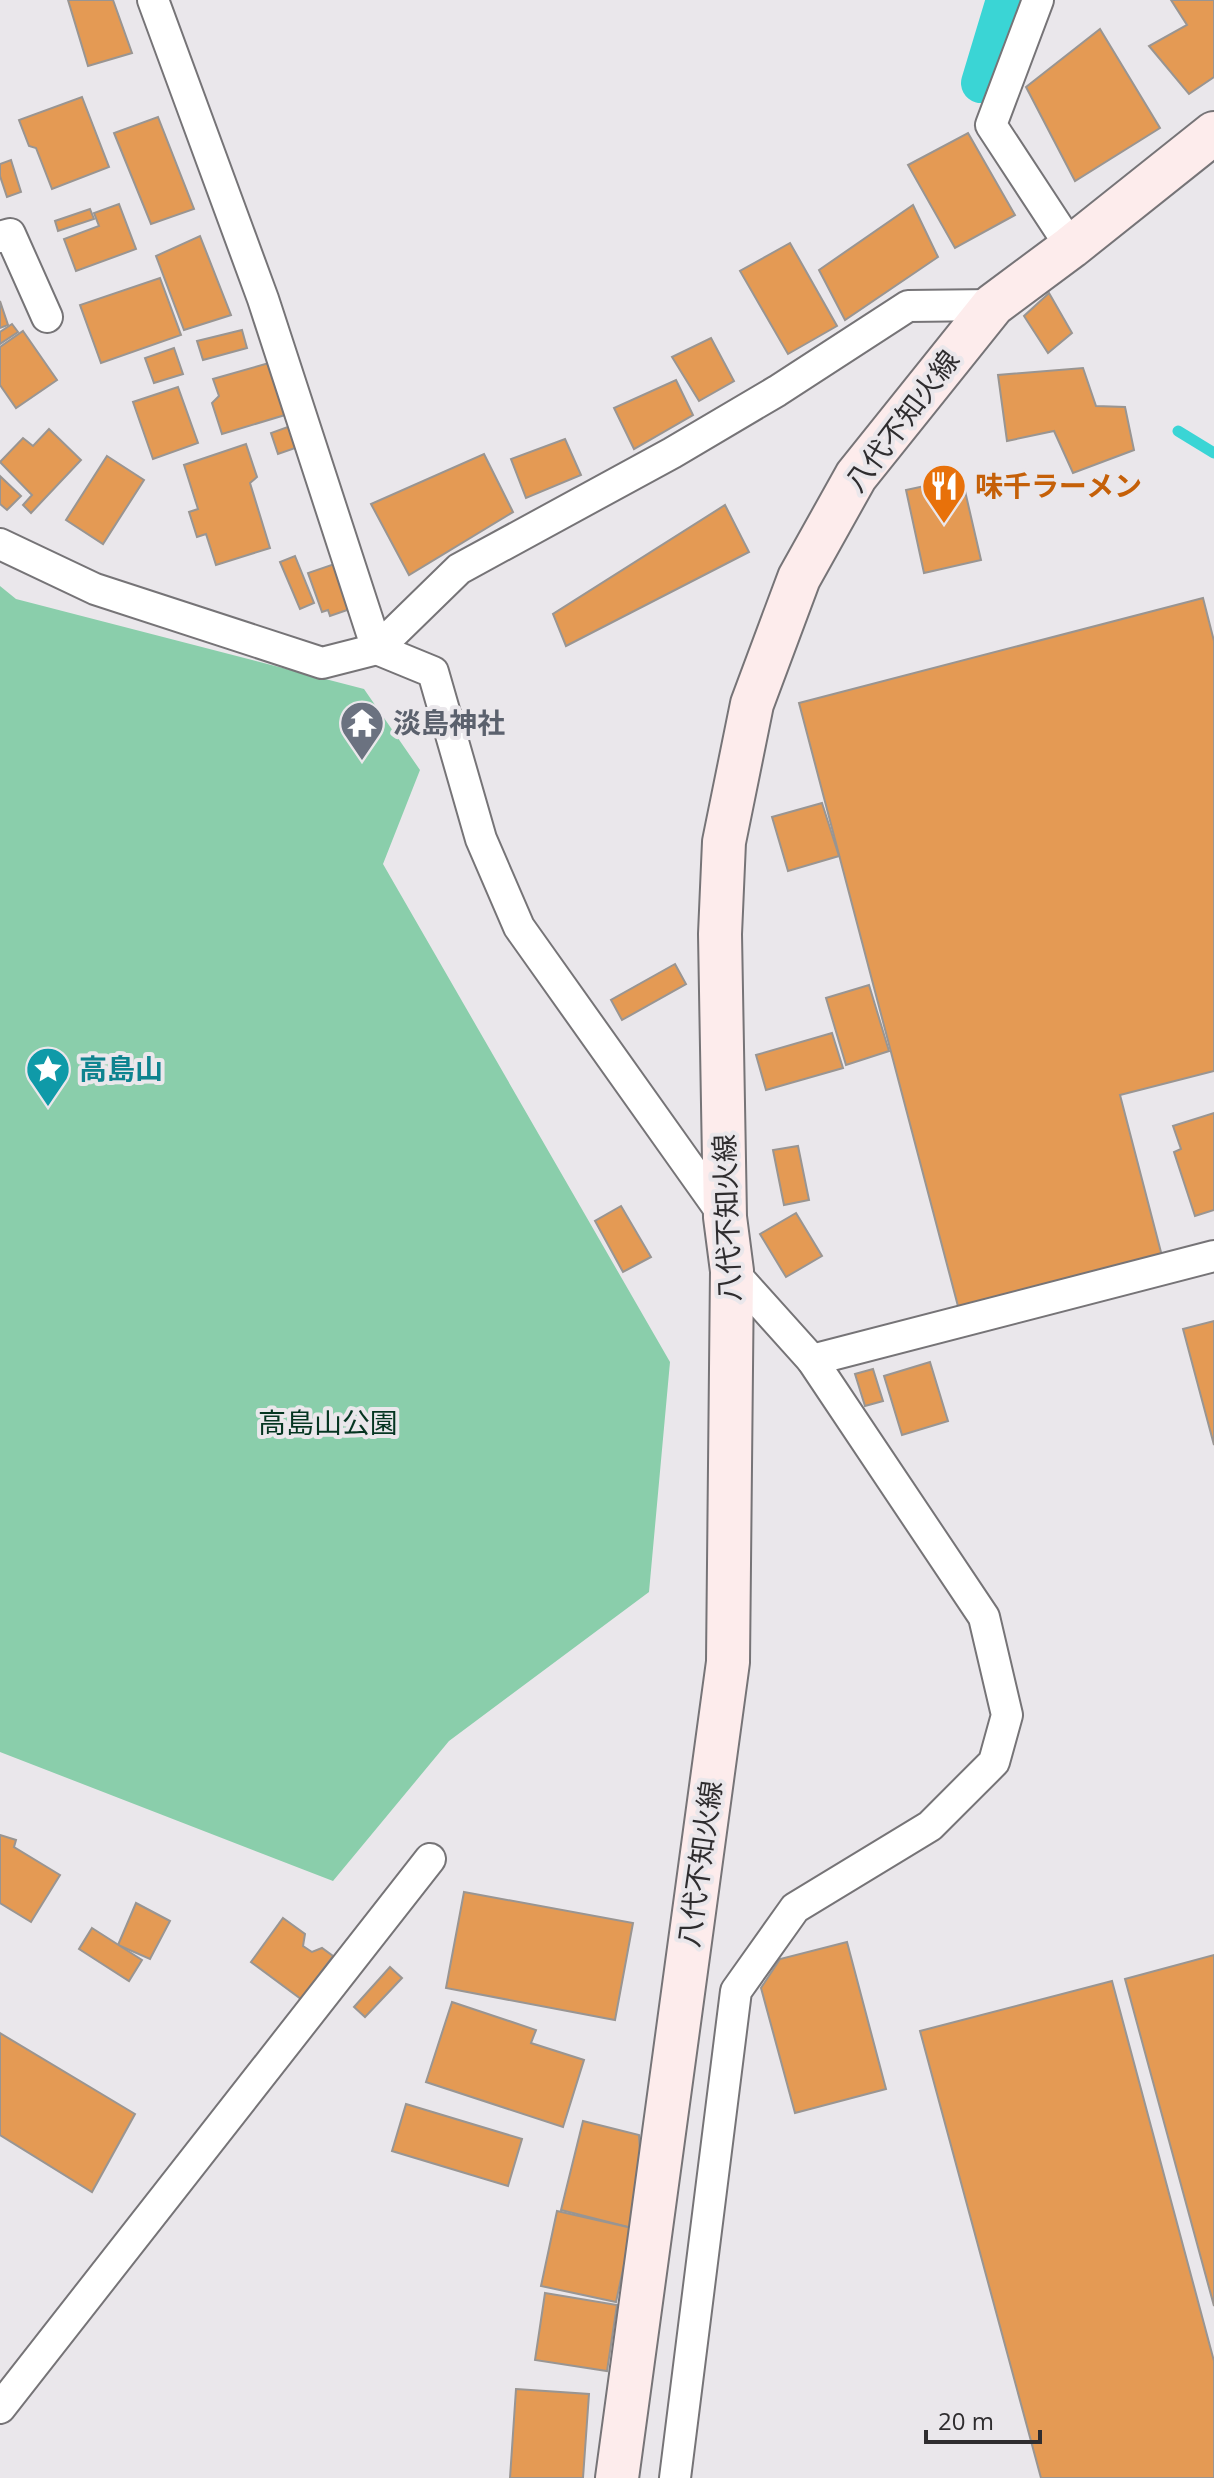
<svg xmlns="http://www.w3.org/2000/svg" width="1214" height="2478" font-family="'Open Sans','Noto Sans JP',sans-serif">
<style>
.green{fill:#8aceab}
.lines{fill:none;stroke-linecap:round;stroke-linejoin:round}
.stream{stroke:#3ad5d5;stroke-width:11}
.canal{stroke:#3ad5d5;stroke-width:40}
.building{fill:#e49a54;stroke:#999592;stroke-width:2}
.minor-casing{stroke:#767477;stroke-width:34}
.secondary-casing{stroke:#767477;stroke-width:46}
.minor{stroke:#fff;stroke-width:30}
.secondary{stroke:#fdecec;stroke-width:42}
.labels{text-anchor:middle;stroke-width:8;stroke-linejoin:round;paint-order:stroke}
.street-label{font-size:28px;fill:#2f2d2f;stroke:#eae7eb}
.food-label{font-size:28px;font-weight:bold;fill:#c56008;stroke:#eae7eb;text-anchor:start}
.worship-label{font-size:28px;font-weight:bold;fill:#5b616d;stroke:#eae7eb;text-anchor:start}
.culture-label{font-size:28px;font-weight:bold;fill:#0d838f;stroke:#eae7eb;text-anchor:start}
.park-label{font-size:28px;fill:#053521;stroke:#eae7eb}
</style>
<rect width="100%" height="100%" fill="#eae7eb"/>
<path class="green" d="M0,586L16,599L364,689L420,770L383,864L670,1362L649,1592L449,1741L333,1881L0,1752Z"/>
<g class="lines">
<path class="stream" d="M1178,431L1214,453"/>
<path class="canal" d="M981,83L1006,0"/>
</g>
<g class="building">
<path d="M68,0H113L132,53L88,66Z"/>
<path d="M1171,0H1214V77L1189,94L1149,46L1187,25Z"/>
<path d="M1100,29L1160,128L1075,181L1026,87Z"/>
<path d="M82,97L109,167L52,189L36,148L29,146L19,120Z"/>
<path d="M158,117L194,209L151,224L114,133Z"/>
<path d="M968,133L1015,215L955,248L908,165Z"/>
<path d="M11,160L21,192L7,197L0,176V164Z"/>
<path d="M119,204L136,249L76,271L64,239L99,226L94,213Z"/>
<path d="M913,205L938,257L845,320L819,270Z"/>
<path d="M90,209L94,219L58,231L55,221Z"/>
<path d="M200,236L231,315L184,330L156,256Z"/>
<path d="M790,243L837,326L788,354L740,271Z"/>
<path d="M160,278L181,335L101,363L80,305Z"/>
<path d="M1049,293L1072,333L1048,353L1024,316Z"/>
<path d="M0,301L8,325L0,328Z"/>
<path d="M12,324L18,332L0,344V332Z"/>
<path d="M242,330L247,348L203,360L197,341Z"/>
<path d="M23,331L57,380L16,408L0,385V347Z"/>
<path d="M711,338L734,381L699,401L672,357Z"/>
<path d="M174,348L183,374L154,383L145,358Z"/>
<path d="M269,363L285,415L222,434L212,403L219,396L213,379Z"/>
<path d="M1083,368L1096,406L1125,407L1134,450L1073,473L1054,431L1007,441L998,375Z"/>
<path d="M676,380L693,415L634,449L614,408Z"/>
<path d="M178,387L198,443L153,459L133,402Z"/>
<path d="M296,424L304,445L278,454L271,433Z"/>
<path d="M49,429L81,460L31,513L23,505L32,495L0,462L23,438L33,446Z"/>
<path d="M565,439L581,475L526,498L511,459Z"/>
<path d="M246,444L257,477L250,483L270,548L216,565L206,534L197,537L189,512L198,509L184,465Z"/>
<path d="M484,454L513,512L409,575L371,504Z"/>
<path d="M107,456L144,480L103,544L66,520Z"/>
<path d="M0,476L21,496L7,510L0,504Z"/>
<path d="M962,478L981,560L924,573L906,490Z"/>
<path d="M725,505L749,552L566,646L553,614Z"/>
<path d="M295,556L314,603L300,609L280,562Z"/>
<path d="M346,560L350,609L330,616L328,610L322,612L308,573Z"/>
<path d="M1203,598L1214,641V1071L1120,1095L1162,1256L959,1310L799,703Z"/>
<path d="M822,803L839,856L788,871L772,817Z"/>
<path d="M675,964L686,984L622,1020L611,1000Z"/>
<path d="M869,985L889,1051L846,1065L826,998Z"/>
<path d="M832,1033L843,1068L766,1090L756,1055Z"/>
<path d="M1214,1113V1210L1195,1216L1174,1152L1181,1149L1173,1126Z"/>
<path d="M798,1146L809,1200L784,1205L773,1150Z"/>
<path d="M621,1206L651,1257L623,1272L595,1221Z"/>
<path d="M796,1213L822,1256L786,1277L760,1234Z"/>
<path d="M1214,1321V1445L1183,1329Z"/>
<path d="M930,1362L948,1421L902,1435L884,1376Z"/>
<path d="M873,1369L883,1401L865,1406L855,1374Z"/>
<path d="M0,1835L16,1840L14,1847L60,1875L31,1922L0,1903Z"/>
<path d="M464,1892L633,1923L615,2020L446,1988Z"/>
<path d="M136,1903L170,1921L150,1959L118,1945Z"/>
<path d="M283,1918L305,1934L303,1946L312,1952L322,1948L333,1956L301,1999L251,1962Z"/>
<path d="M92,1928L142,1960L129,1981L79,1949Z"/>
<path d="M847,1942L886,2089L795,2113L761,1988L780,1959Z"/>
<path d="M1214,1955V2306L1125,1979Z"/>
<path d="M390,1967L402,1978L365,2017L354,2007Z"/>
<path d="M1112,1981L1214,2361V2478H1041L920,2031Z"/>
<path d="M452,2002L536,2030L531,2043L584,2060L563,2127L426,2082Z"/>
<path d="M0,2033L135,2114L92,2192L0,2135Z"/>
<path d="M406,2104L522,2139L508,2186L392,2151Z"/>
<path d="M583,2121L639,2135L642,2188L632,2228L561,2210Z"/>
<path d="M557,2211L632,2228L616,2302L541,2286Z"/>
<path d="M545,2293L617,2305L607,2371L535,2360Z"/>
<path d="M516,2389L589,2394L583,2478H510Z"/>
</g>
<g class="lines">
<g class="minor-casing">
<g id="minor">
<path d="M153,0L263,299L377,649"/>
<path d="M1038,0L991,125L1071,247"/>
<path d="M0,237L10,234L47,317"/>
<path d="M0,544L95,589L322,663L377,649L459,569L672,453L777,391L908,306L993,305"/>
<path d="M377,649L433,672L481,839L519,927L725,1217"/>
<path d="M812,1360L1214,1256"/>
<path d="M0,2408L430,1859"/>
<path d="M675,2478L736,1991L795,1908L930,1826L994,1762L1007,1715L984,1617L812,1360L732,1271"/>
</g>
</g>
<g class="secondary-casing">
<path id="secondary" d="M617,2478L728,1662L732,1271L725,1217L720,934L724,842L752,704L799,578L856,476L993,305L1071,247L1214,133"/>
</g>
<use href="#minor" class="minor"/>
<use href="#secondary" class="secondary"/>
</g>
<defs>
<g id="restaurant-pin" transform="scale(2.3)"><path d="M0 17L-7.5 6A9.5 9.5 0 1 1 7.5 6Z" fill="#e8710a" stroke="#eae7eb"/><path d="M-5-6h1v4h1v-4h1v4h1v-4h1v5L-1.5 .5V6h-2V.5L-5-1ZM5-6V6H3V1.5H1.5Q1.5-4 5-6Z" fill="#fff"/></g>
<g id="temple-pin" transform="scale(2.3)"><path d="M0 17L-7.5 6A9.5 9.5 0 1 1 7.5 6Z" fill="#6b7280" stroke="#eae7eb"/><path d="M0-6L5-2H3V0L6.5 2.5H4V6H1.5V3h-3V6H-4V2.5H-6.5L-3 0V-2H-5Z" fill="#fff"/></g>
<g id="sight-pin" transform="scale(2.3)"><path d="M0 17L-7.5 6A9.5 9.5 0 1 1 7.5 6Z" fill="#0f9aa8" stroke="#eae7eb"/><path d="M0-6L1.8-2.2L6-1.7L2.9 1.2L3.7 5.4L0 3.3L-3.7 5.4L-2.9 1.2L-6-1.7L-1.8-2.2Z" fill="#fff"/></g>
</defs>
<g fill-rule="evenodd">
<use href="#restaurant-pin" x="944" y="486"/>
<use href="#temple-pin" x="362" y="723"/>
<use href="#sight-pin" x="48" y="1069"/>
</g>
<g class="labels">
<g class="street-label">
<text transform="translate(902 421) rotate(-53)" y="10">八代不知火線</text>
<text transform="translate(727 1218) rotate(-92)" y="10">八代不知火線</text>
<text transform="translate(700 1864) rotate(-82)" y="10">八代不知火線</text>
</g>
<g class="food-label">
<text x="975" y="496">味千ラーメン</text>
</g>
<g class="worship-label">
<text x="393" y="733">淡島神社</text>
</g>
<g class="culture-label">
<text x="79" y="1079">高島山</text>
</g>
<g class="park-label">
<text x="328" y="1433">高島山公園</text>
</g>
</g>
<path d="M926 2430v12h114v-12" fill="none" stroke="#2f2d2f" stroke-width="4"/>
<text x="938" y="2430" font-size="24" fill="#2f2d2f" stroke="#eae7eb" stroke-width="6" paint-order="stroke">20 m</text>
</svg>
